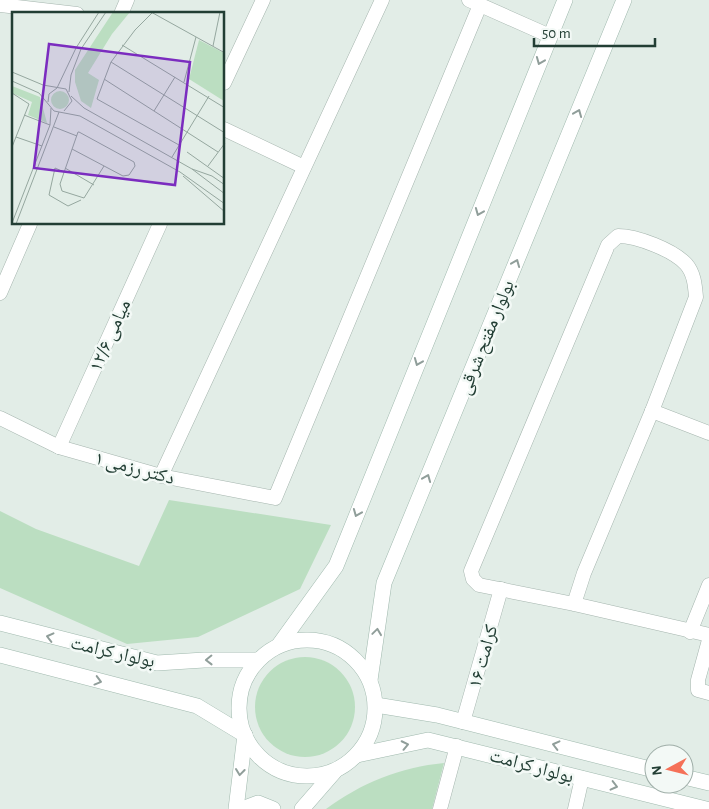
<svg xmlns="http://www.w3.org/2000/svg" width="709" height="809" font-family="'Alegreya Sans','Noto Naskh Arabic',sans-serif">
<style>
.green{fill:#bbdec1}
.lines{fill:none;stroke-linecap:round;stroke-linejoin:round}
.street-casing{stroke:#a5b5ae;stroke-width:15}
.secondary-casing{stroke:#a0b9ae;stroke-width:16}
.street{stroke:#fff;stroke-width:14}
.secondary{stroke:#fff;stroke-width:15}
.oneway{stroke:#909e9a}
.labels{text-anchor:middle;stroke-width:5;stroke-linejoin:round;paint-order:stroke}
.street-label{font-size:19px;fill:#223e34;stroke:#f3f9f6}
.inset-road{fill:none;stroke:#95a79f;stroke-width:1}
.view{fill:#7b2cbf;fill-opacity:0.15;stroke:#7b2cbf;stroke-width:2.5}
.inset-edge{fill:none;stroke:#223e34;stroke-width:2.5}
</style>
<rect width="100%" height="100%" fill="#e2ede7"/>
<g class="green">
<path d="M169,500L331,525L300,589L198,637L127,644L0,588V511L36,529L139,566Z"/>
<circle cx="305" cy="707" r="50"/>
<path d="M444,763L432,809H326C361,783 401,767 444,763Z"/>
</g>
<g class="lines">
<g class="street-casing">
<g id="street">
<path d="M469,0L550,36"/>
<path d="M0,5L77,14"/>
<path d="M121,14L127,0"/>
<path d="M224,83L263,0"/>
<path d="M224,129L304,167"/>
<path d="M0,293L30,224"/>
<path d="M652,411L709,433"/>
<path d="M0,418L59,447L161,476L275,498L480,5"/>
<path d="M59,447L160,224"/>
<path d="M161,476L382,0"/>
<path d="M574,604L584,573L652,411L696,297C695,285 694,273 686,264C673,250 637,236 618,236L608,245L471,571L473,579L479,585L574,604L709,635"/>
<path d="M690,632L709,585"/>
<path d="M709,640L698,680V690L709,693"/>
<path d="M463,722L501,589"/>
<path d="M440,809L457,746"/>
<path d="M575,809L582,778"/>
</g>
</g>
<g class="secondary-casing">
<g id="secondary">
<path d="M0,623L157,663L204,660H258"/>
<circle cx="307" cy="708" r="68"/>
<path d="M279,645L336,566L565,0"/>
<path d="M0,655L197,706L245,735"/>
<path d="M370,680L384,583L624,0"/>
<path d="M376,705L437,715L654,770"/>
<path d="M357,755L428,740L706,809"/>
<path d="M684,777L709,783"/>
<path d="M236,809L245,735"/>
<path d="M242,809L258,803L273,809"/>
<path d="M302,809L335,771"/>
</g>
</g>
<use href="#street" class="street"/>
<use href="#secondary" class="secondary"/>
</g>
<defs><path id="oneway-chevron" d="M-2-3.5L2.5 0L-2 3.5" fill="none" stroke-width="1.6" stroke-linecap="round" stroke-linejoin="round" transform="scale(1.25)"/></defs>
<g class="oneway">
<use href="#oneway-chevron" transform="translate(540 61) rotate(112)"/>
<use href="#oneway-chevron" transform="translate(578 113) rotate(-68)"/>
<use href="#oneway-chevron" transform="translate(479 212) rotate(112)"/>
<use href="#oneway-chevron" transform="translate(516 263) rotate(-68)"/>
<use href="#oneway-chevron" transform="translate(418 362) rotate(112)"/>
<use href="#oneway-chevron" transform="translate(427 478) rotate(-68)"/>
<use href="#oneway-chevron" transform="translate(357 513) rotate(112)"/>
<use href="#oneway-chevron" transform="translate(377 632) rotate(-82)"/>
<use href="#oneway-chevron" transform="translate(50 637) rotate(-166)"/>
<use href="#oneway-chevron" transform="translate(209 660) rotate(179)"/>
<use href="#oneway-chevron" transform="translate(98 681) rotate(15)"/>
<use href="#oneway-chevron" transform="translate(405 745) rotate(-12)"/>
<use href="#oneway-chevron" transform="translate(556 745) rotate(-166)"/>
<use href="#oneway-chevron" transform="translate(240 772) rotate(97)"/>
<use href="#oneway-chevron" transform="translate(614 786) rotate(14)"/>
</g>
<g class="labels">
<g class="street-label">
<text transform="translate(109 335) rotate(-66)" y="7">میامی ۱۲/۶</text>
<text transform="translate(485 337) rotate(-68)" y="7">بولوار مفتح شرقی</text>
<text transform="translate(135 467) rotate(15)" y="7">دکتر رزمی ۱</text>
<text transform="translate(113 651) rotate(13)" y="7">بولوار کرامت</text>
<text transform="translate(482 656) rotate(-74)" y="7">کرامت ۱۶</text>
<text transform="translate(532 765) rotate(15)" y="7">بولوار کرامت</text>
</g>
</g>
<g transform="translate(12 12)">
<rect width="212" height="212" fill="#e2ede7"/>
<path d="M101,0H118L100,22L76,61L87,68L79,96L69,89L63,70V58ZM187,28L212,41V89L177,67ZM0,74L28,85L35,111L16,103L20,90L0,81ZM39 88a9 9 0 1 1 18 0a9 9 0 1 1-18 0Z" fill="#bbdec1"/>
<path class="inset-road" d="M139,0L213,41M141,0L123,18L99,50L85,87L167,133M110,33L213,96M201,34L208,0M99,50L213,121M0,60L31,73L54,77L60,89L52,99M92,67L206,140M0,69L27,81L42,99L68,104L168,160L213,192M172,70L184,25M45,76L64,36L87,0M57,80L59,63L69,37L94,0M0,81L17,92L0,135M59,84L72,96L180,157L213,182M36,90L37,82L45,76M142,99L163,65M12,103L38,113M42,115L65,124M4,125L30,134M60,137L111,164L117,163L123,154L122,150L67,120H66L48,172L50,179L72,186L92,154M175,140L213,167M160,145L197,84M196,154L213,131M53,156L82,173M180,157L200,164L213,173M52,160L43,156L37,183L56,194L69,188M171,164L213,200M0,211L38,113L39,96M4,212L47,100"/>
<path class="view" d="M37,32L178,50L163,173L22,156Z"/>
<rect width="212" height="212" class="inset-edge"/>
</g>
<g transform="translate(669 769) rotate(263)"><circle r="24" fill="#f3f9f6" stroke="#9faea8"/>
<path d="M0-4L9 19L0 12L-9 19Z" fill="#f57158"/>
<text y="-8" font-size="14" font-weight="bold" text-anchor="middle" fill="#223e34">N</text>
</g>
<path d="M534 38v8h121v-8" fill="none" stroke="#223e34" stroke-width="2.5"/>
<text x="542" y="38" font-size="15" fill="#223e34" stroke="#f3f9f6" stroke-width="4" paint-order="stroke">50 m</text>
</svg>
